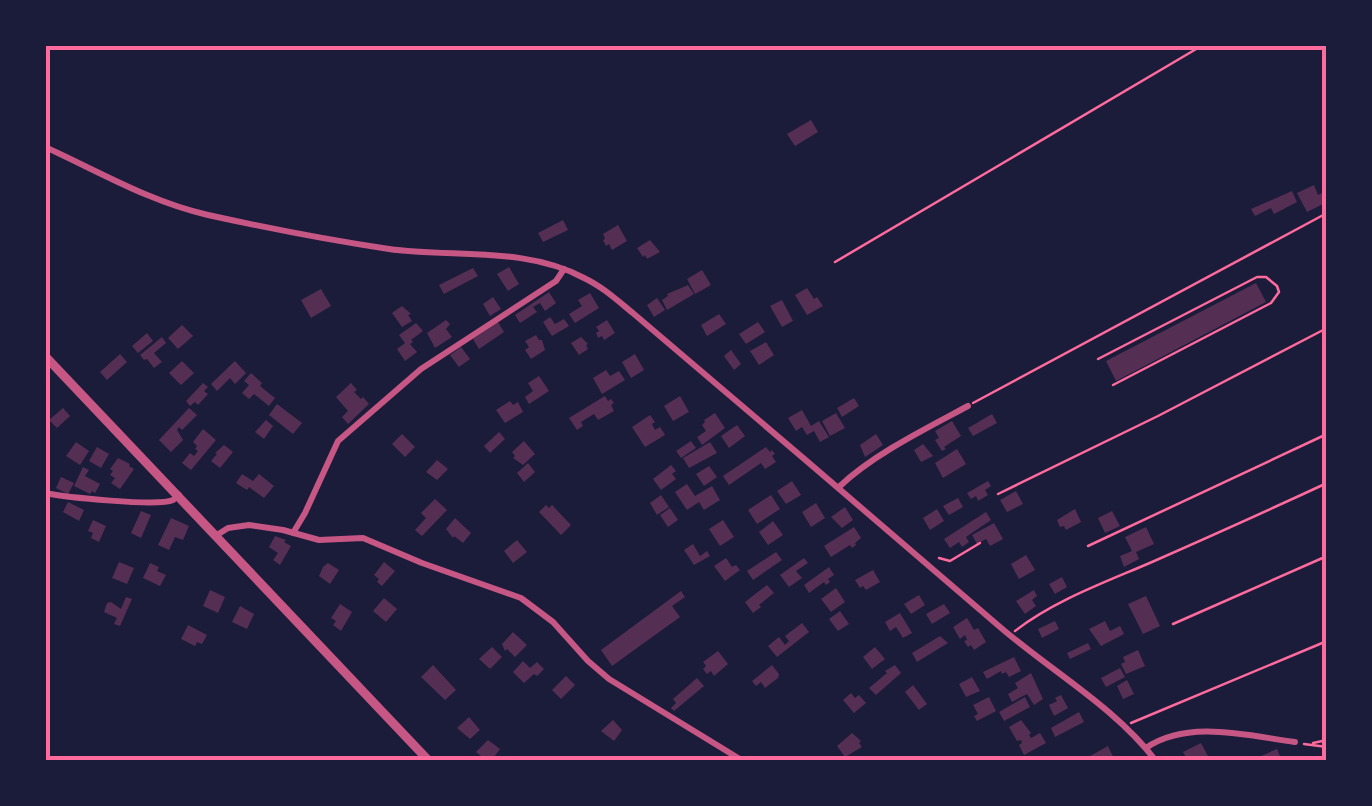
<svg xmlns="http://www.w3.org/2000/svg" width="1372" height="806" font-family="Rubik,sans-serif">
<style>
.building{fill:#542f53}
.lines{fill:none;stroke-linecap:round;stroke-linejoin:round}
.path{stroke:#ff6b9d;stroke-width:2.5}
.minor{stroke:#c65784;stroke-width:6}
.tertiary{stroke:#c65784;stroke-width:9}
.neatline{fill:none;stroke:#ff6b9d;stroke-width:4}
</style>
<rect width="100%" height="100%" fill="#1b1b3a"/>
<g class="building">
<path d="M811,120L818,132L795,146L787,134Z"/>
<path d="M1314,185L1318,195L1322,193L1327,202L1307,212L1297,193Z"/>
<path d="M1292,191L1297,202L1274,214L1271,208L1255,216L1251,209Z"/>
<path d="M563,220L568,230L543,242L538,233Z"/>
<path d="M618,225L627,241L612,250L609,244L606,246L603,240L605,239L603,234Z"/>
<path d="M650,240L660,252L647,259L645,255L643,257L637,248Z"/>
<path d="M509,267L519,284L508,291L497,274Z"/>
<path d="M473,268L478,276L444,294L439,285Z"/>
<path d="M702,270L711,285L695,294L687,279Z"/>
<path d="M1256,283L1266,302L1116,381L1106,361Z"/>
<path d="M688,285L694,294L667,310L662,300L668,296L667,294Z"/>
<path d="M807,288L814,299L817,297L823,306L807,315L795,295Z"/>
<path d="M321,289L331,306L311,318L301,300Z"/>
<path d="M549,292L556,303L545,311L540,303L533,307L537,312L520,323L515,315Z"/>
<path d="M590,293L599,308L575,323L569,314L582,306L578,300Z"/>
<path d="M493,297L501,309L490,316L483,304Z"/>
<path d="M657,298L665,310L654,317L647,305Z"/>
<path d="M782,300L793,321L782,327L770,306Z"/>
<path d="M402,306L411,314L408,315L412,321L402,327L392,313Z"/>
<path d="M719,314L726,324L707,336L701,325Z"/>
<path d="M550,317L555,324L564,319L569,326L552,336L543,322Z"/>
<path d="M446,320L450,324L446,329L452,337L435,348L427,333Z"/>
<path d="M607,320L615,333L604,340L602,336L598,338L596,333L599,331L596,327Z"/>
<path d="M498,322L504,332L479,349L473,339Z"/>
<path d="M758,322L765,332L746,344L739,334Z"/>
<path d="M416,323L423,331L411,340L413,342L410,344L417,352L405,361L397,349L405,343L399,335Z"/>
<path d="M182,325L193,336L178,349L168,338Z"/>
<path d="M147,333L153,341L138,353L132,346Z"/>
<path d="M536,335L539,340H542L545,350L531,359L525,350L529,347L525,341Z"/>
<path d="M162,337L166,343L154,353L162,362L154,368L147,359L144,360L140,355Z"/>
<path d="M581,337L588,344L586,345L588,349L579,355L571,343Z"/>
<path d="M766,342L774,355L759,365L750,351Z"/>
<path d="M461,347L470,359L459,367L450,355Z"/>
<path d="M731,350L741,364L734,370L724,356Z"/>
<path d="M120,354L127,362L107,380L100,372Z"/>
<path d="M635,354L644,370L631,378L622,362Z"/>
<path d="M182,361L194,373L181,385L169,373Z"/>
<path d="M235,361L246,373L235,384L230,378L217,391L211,384Z"/>
<path d="M606,370L610,376L619,371L625,380L602,394L593,378Z"/>
<path d="M251,373L262,383L260,386L275,398L269,406L254,394L249,399L242,393L249,385L244,381Z"/>
<path d="M539,376L549,391L529,404L525,397L533,391L528,383Z"/>
<path d="M203,383L208,387L204,391L208,394L198,405L195,402L190,406L186,401Z"/>
<path d="M351,383L357,390L354,392L361,399L363,397L369,404L348,424L342,417L348,411L336,397Z"/>
<path d="M605,396L608,401L611,399L614,403L611,405L614,411L598,420L594,414L581,422L583,426L577,430L569,418Z"/>
<path d="M680,396L689,412L673,421L664,406Z"/>
<path d="M854,398L859,406L842,417L837,408Z"/>
<path d="M510,401L513,405L518,402L523,412L505,423L496,410Z"/>
<path d="M277,404L302,423L293,434L269,415Z"/>
<path d="M63,408L70,416L57,428L49,420Z"/>
<path d="M189,408L197,415L182,430L179,427L177,430L183,440L171,452L159,440Z"/>
<path d="M802,410L811,426L819,421L829,437L820,442L814,431L807,435L802,427L796,431L788,418Z"/>
<path d="M715,413L725,428L702,445L697,437L706,431L702,425L705,422L704,420Z"/>
<path d="M836,413L845,428L830,436L822,421Z"/>
<path d="M992,414L997,423L973,436L968,428Z"/>
<path d="M650,415L655,422L652,424L655,430L660,427L665,435L645,447L632,427Z"/>
<path d="M266,420L273,426L264,439L255,432Z"/>
<path d="M952,421L961,436L944,447L946,449L942,451L935,440L939,438L935,431Z"/>
<path d="M737,425L745,436L729,448L721,436Z"/>
<path d="M203,429L216,440L191,470L182,463L190,453L194,456L198,451L195,449L197,446L193,442Z"/>
<path d="M499,432L505,439L490,453L484,446Z"/>
<path d="M402,434L415,447L405,457L392,444Z"/>
<path d="M876,434L883,445L865,457L860,445Z"/>
<path d="M524,441L535,454L523,465L513,458L515,456L512,452Z"/>
<path d="M691,441L696,448L681,458L676,451Z"/>
<path d="M76,442L89,451L80,465L66,456Z"/>
<path d="M710,442L717,453L689,468L683,458Z"/>
<path d="M923,444L933,456L921,462L914,450Z"/>
<path d="M224,445L233,452L220,468L211,461L217,454L215,453Z"/>
<path d="M97,447L109,454L101,468L89,461Z"/>
<path d="M766,447L770,452L772,450L775,454L772,456L776,462L765,469L761,463L729,485L723,476Z"/>
<path d="M957,449L966,464L943,478L935,463Z"/>
<path d="M118,458L130,464L129,466L134,469L120,489L111,483L115,478L110,475L113,471L110,469Z"/>
<path d="M437,460L448,469L437,480L426,472Z"/>
<path d="M528,463L535,472L524,482L517,473Z"/>
<path d="M671,465L676,471L672,474L676,479L661,490L653,479Z"/>
<path d="M709,466L717,477L704,486L696,474Z"/>
<path d="M83,467L89,470L85,476L100,484L95,493L92,491L90,494L74,486Z"/>
<path d="M242,474L253,481L259,474L274,486L264,498L249,487L247,490L236,483Z"/>
<path d="M61,477L74,483L68,494L56,488Z"/>
<path d="M792,481L801,495L786,504L777,491Z"/>
<path d="M988,481L991,486L985,490L988,495L978,501L976,496L971,499L967,493Z"/>
<path d="M687,484L695,496L712,486L720,500L704,510L699,502L687,510L675,492Z"/>
<path d="M1016,491L1023,504L1007,512L1000,500Z"/>
<path d="M661,495L669,507L657,515L650,503Z"/>
<path d="M771,495L780,509L757,524L748,510Z"/>
<path d="M958,498L963,507L949,515L943,506Z"/>
<path d="M435,499L447,510L422,536L415,530L426,518L421,513Z"/>
<path d="M68,502L84,510L79,521L63,512Z"/>
<path d="M816,503L825,518L811,527L802,512Z"/>
<path d="M546,505L549,508L552,505L571,525L561,535L539,512Z"/>
<path d="M845,507L853,520L842,528L831,517Z"/>
<path d="M670,508L678,520L668,527L660,515Z"/>
<path d="M937,509L944,521L930,530L923,518Z"/>
<path d="M1075,509L1081,522L1066,530L1064,526L1060,527L1057,520Z"/>
<path d="M141,511L151,515L141,538L131,533Z"/>
<path d="M1112,511L1120,526L1105,533L1098,518Z"/>
<path d="M986,512L991,520L966,537L969,542L962,547L959,542L950,548L944,539Z"/>
<path d="M171,518L189,526L183,540L175,537L169,550L158,545Z"/>
<path d="M455,518L471,533L463,543L454,536L453,538L446,529Z"/>
<path d="M93,520L106,526L99,542L91,538L93,533L88,531Z"/>
<path d="M723,520L734,537L720,546L709,529Z"/>
<path d="M773,521L783,535L768,545L759,532Z"/>
<path d="M994,523L1003,539L990,546L986,539L977,544L972,535Z"/>
<path d="M854,527L861,538L855,543L856,545L852,548L850,545L831,557L824,546Z"/>
<path d="M1146,527L1154,544L1136,552L1139,559L1124,567L1120,556L1132,551L1125,537Z"/>
<path d="M275,536L286,540L284,542L291,546L280,565L273,560L278,553L269,547Z"/>
<path d="M517,540L527,552L513,563L504,551Z"/>
<path d="M693,544L700,556L707,551L710,556L694,565L684,550Z"/>
<path d="M776,552L782,560L753,580L747,571Z"/>
<path d="M1026,555L1035,570L1019,579L1011,564Z"/>
<path d="M726,558L732,567L736,565L740,570L725,581L714,566Z"/>
<path d="M804,558L808,563L796,571L802,578L789,587L780,575Z"/>
<path d="M119,562L134,568L127,584L112,578Z"/>
<path d="M384,562L395,571L382,586L377,582L379,579L374,575Z"/>
<path d="M150,563L159,567L157,571L166,575L160,586L143,578Z"/>
<path d="M328,563L339,570L330,584L319,576L323,567Z"/>
<path d="M829,567L834,575L828,579L830,582L826,585L824,582L809,593L804,585Z"/>
<path d="M873,570L880,582L866,590L863,586L860,588L855,580Z"/>
<path d="M1062,577L1067,587L1055,594L1049,584Z"/>
<path d="M767,585L774,593L759,605L761,607L753,613L745,602Z"/>
<path d="M836,588L845,602L831,612L821,599Z"/>
<path d="M210,590L225,597L218,613L203,606Z"/>
<path d="M1034,590L1037,596L1032,600L1036,606L1025,614L1016,601Z"/>
<path d="M681,591L685,597L672,606L680,617L612,666L601,650Z"/>
<path d="M919,595L925,605L911,614L904,604Z"/>
<path d="M1146,596L1160,626L1143,634L1128,604Z"/>
<path d="M126,597L132,599L120,626L114,624L117,618L104,612L107,603L111,602L121,609Z"/>
<path d="M384,598L397,609L386,622L373,611Z"/>
<path d="M340,604L352,612L341,631L333,625L336,621L331,618Z"/>
<path d="M944,604L950,613L932,624L926,614Z"/>
<path d="M240,606L254,614L247,629L232,622Z"/>
<path d="M840,611L849,624L838,631L829,619Z"/>
<path d="M900,613L912,633L903,638L896,627L890,631L885,622Z"/>
<path d="M967,618L974,630L978,628L986,642L974,650L971,645L968,647L964,641L967,640L965,635L960,639L953,627Z"/>
<path d="M1055,621L1059,629L1042,638L1038,629Z"/>
<path d="M1105,621L1110,631L1120,626L1124,634L1101,646L1089,629Z"/>
<path d="M802,623L809,632L777,657L768,646L779,637L785,645L789,641L785,636Z"/>
<path d="M188,625L207,635L202,644L197,642L195,646L181,639Z"/>
<path d="M513,632L527,645L515,657L507,649L505,651L502,644Z"/>
<path d="M940,636L948,643L917,662L912,653Z"/>
<path d="M1088,643L1091,649L1070,659L1067,653Z"/>
<path d="M492,647L502,657L490,669L479,659Z"/>
<path d="M875,647L885,659L872,669L863,657Z"/>
<path d="M1138,650L1145,666L1126,674L1121,664L1125,662L1123,657Z"/>
<path d="M718,651L728,664L714,676L711,671L707,674L703,669L706,666L703,662Z"/>
<path d="M1014,657L1021,671L1009,677L1006,672L1002,674L1001,671L987,679L983,672Z"/>
<path d="M523,661L530,668L537,662L544,669L537,676L534,674L524,683L513,672Z"/>
<path d="M433,665L456,690L445,700L421,677Z"/>
<path d="M772,665L779,674L778,678L765,688L761,682L756,686L752,681Z"/>
<path d="M895,665L901,673L876,695L869,688L887,673L885,671Z"/>
<path d="M1120,668L1125,677L1106,687L1101,678Z"/>
<path d="M1031,673L1043,699L1034,705L1027,694L1012,702L1008,694L1018,688L1015,683Z"/>
<path d="M566,676L575,685L561,699L552,690Z"/>
<path d="M972,677L980,691L966,697L959,684Z"/>
<path d="M697,678L704,686L674,711L671,708L676,703L673,699Z"/>
<path d="M1127,680L1134,694L1123,699L1117,686Z"/>
<path d="M913,685L927,704L919,710L905,692Z"/>
<path d="M851,693L855,698L859,695L866,703L854,713L843,700Z"/>
<path d="M1061,695L1068,708L1054,716L1049,705L1057,701L1055,698Z"/>
<path d="M989,697L996,711L977,721L974,716L978,714L973,705Z"/>
<path d="M1025,697L1030,707L1004,721L999,712Z"/>
<path d="M1079,712L1084,722L1055,737L1051,728Z"/>
<path d="M469,717L480,730L470,739L457,728Z"/>
<path d="M613,720L622,730L614,741L601,731Z"/>
<path d="M1021,720L1031,733L1029,735L1031,738L1040,733L1046,743L1024,755L1019,745L1022,743L1021,740L1017,741L1009,727Z"/>
<path d="M852,733L861,741L859,743L862,747L845,757L837,746Z"/>
<path d="M488,740L500,749L491,761H487L476,752Z"/>
<path d="M1201,743L1209,758L1202,761H1188L1183,752Z"/>
<path d="M1108,746L1115,761H1093L1090,756Z"/>
<path d="M1277,749L1282,761H1250Z"/>
</g>
<g class="lines">
<g class="path">
<path d="M835,262L1203,45"/>
<path d="M1098,359L1257,277H1266L1277,286L1279,292L1271,303L1113,385"/>
<path d="M973,403L1327,213"/>
<path d="M998,494L1158,416L1327,328"/>
<path d="M1088,546L1327,434"/>
<path d="M939,558L950,561L980,543"/>
<path d="M1173,624L1327,556"/>
<path d="M1015,631C1055,600 1106,582 1152,562C1211,536 1269,510 1327,483"/>
<path d="M1131,723L1327,641"/>
<path d="M1313,743L1327,740"/>
<path d="M1304,744L1327,747"/>
</g>
<g class="minor">
<path d="M1325,45L1327,47"/>
<path d="M45,147C98,171 150,202 208,215C267,228 328,240 389,249C453,258 525,246 584,278C603,287 618,301 634,314C756,418 879,522 1000,627C1051,671 1115,707 1156,761"/>
<path d="M839,487C872,455 927,428 968,406"/>
<path d="M45,493C64,497 158,507 173,500C175,499 177,496 179,495"/>
<path d="M293,533L305,513L338,441L421,369L556,281L564,269"/>
<path d="M217,535L228,528L249,525L283,530L319,540L363,538L422,563L521,598L553,622L588,661L609,679L743,761"/>
<path d="M1146,748C1188,719 1249,736 1295,742"/>
</g>
<path class="tertiary" d="M45,356L429,761"/>
</g>
<rect width="1372" height="806" fill="none" stroke="#1b1b3a" stroke-width="95"/>
<rect x="48" y="48" width="1276" height="710" class="neatline"/>
</svg>
